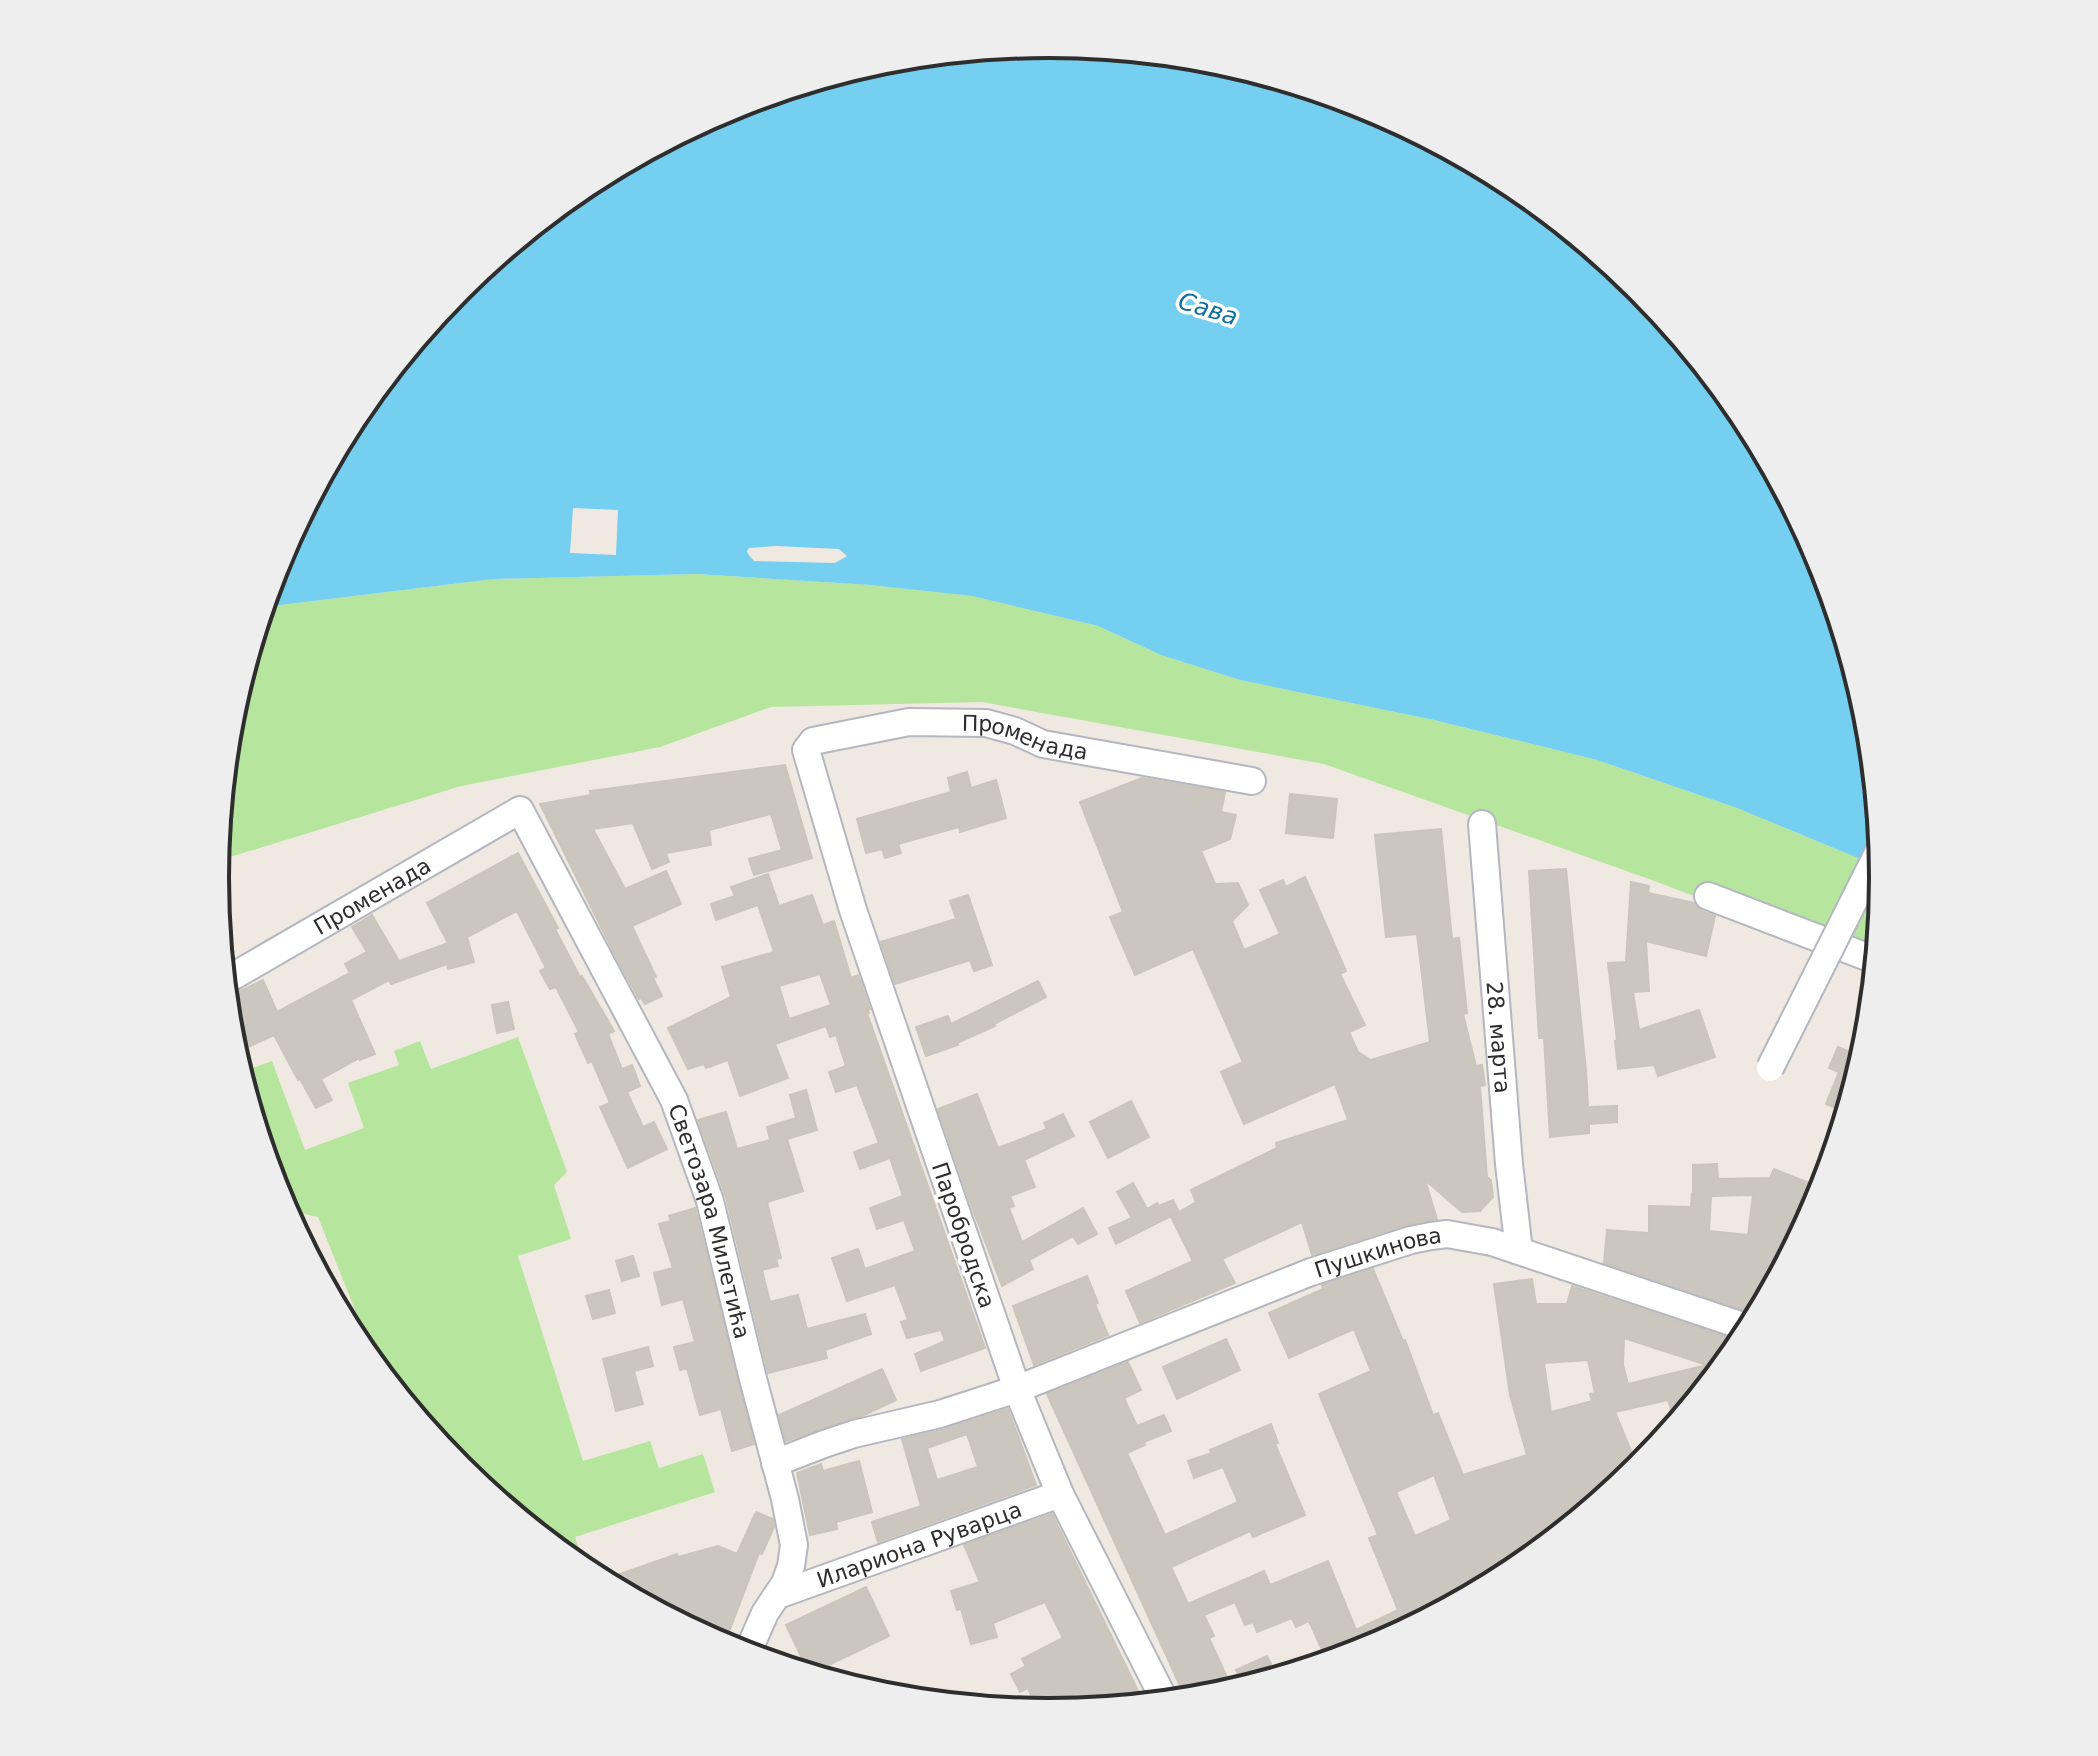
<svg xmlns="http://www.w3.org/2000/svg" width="2098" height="1756" font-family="'DejaVu Sans',sans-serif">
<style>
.green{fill:#b6e59e}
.water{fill:#75cff0}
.pier{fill:#efe9e1}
.building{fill:#cbc7bf;stroke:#cbc5ba;stroke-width:2;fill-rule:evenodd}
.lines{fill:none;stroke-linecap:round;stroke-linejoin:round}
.minor-casing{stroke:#b4b7c1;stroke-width:30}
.minor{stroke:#fff;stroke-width:26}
.minor-bridge-casing{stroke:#b4b7c1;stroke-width:30;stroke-linecap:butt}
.minor-bridge{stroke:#fff;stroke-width:26}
.labels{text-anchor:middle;stroke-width:7;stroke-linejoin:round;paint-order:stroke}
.street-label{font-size:22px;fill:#2e2e2e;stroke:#fff}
.water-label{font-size:24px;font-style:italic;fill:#0d6fa3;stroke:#fff}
.rim{fill:none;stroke:#2e2e2e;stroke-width:4}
</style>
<rect width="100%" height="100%" fill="#efe9e1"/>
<g class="green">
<path d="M697,574L870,585L972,596L1098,626L1161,655L1240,680L1434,720L1597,760L1737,808L1882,868L1883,878L1874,967L1802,937L1652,880L1324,764L982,702L771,707L660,747L461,786L217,861L231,715L264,607L494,579Z"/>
<path d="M518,1037L567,1172L554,1185L571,1239L518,1256L583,1461L650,1441L659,1468L703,1454L715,1492L575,1537L586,1571L460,1468L458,1463L456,1464L379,1370L318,1217L286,1210L278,1197L241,1072L272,1061L305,1150L364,1128L348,1083L399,1065L394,1051L420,1041L431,1069Z"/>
</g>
<path class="water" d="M1049,44L1212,60L1369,108L1513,185L1639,289L1743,415L1820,559L1867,716L1882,868L1737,808L1597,760L1434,720L1240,680L1161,655L1098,626L972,596L870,585L697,574L494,579L264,607L279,558L356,414L460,288L586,184L730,107L887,60Z"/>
<g class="pier">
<path d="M573,508L618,510L616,555L570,553Z"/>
<path d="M776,546L839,549L847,556L835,563L754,561L748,554L747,551L749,548Z"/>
</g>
<g class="building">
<path d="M785,765L812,858L754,875L749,859L782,850L771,814L709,830L711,845L666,853L669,862L652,869L633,823L593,829L625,889L666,871L681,904L632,926L656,977L653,978L662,996L645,1004L641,998L639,999L614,953L540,804L591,795L590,791Z"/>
<path d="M967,772L971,788L996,780L1006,818L960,832L959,827L898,844L901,853L885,858L882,849L866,853L857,819L951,792L948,778Z"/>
<path d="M1142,778L1225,792L1221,812L1236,815L1230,839L1201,851L1215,884L1238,883L1248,905L1232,921L1244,950L1280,934L1260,890L1283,880L1286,887L1305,877L1346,971L1340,974L1365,1025L1349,1032L1358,1052L1371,1060L1430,1042L1417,934L1386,937L1375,835L1441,829L1452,939L1459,938L1467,1013L1463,1014L1476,1066L1482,1065L1485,1085L1480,1086L1487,1177L1491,1180L1493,1197L1480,1211L1462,1212L1425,1180L1437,1219L1406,1225L1312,1255L1302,1222L1222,1259L1235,1283L1140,1323L1126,1291L1193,1261L1171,1217L1196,1202L1191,1190L1277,1148L1276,1143L1348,1120L1335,1084L1244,1124L1221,1072L1243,1062L1193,949L1135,975L1110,917L1123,912L1080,802Z"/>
<path d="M1290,794L1337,799L1333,838L1286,833Z"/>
<path d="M518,853L558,928L555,929L580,977L582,976L614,1031L608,1034L622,1069L632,1065L640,1086L627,1092L643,1127L654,1122L667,1149L628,1168L600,1107L610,1103L592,1061L588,1063L575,1034L579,1032L556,987L550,989L540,971L546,968L517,911L467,937L474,962L448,969L447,964L391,984L389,980L351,1000L375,1054L360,1060L359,1058L321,1079L332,1100L316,1108L300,1079L298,1080L274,1035L235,1053L231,1040L229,1020L239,1016L230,996L263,980L277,1012L350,973L345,964L367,952L352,927L372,915L399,961L448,943L427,903Z"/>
<path d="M1566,869L1586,1071L1588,1107L1617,1106V1122L1589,1124V1133L1550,1137L1544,1038H1539L1529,871Z"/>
<path d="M768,874L779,906L812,895L823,925L834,921L851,978L858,975L870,1009H867L869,1013H867L985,1348L921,1371L915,1354L945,1341L941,1330L907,1338L901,1322L908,1320L895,1285L847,1301L832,1258L858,1249L865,1269L915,1251L904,1220L877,1229L870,1208L903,1196L890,1158L860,1169L854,1152L879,1143L857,1085L836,1092L829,1072L846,1066L836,1035L830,1037L826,1026L775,1044L788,1078L740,1096L728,1060L706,1068L704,1064L688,1069L668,1028L731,997L722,967L774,952L758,905L716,920L711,904L735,896L731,887ZM820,974L831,1005L789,1019L779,986Z"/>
<path d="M1631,882L1649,886L1648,893L1694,903L1702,911L1715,916L1706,956L1646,941L1649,991L1633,992L1639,1030L1699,1010L1715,1057L1658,1076L1654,1065L1618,1069L1615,1041L1617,1040L1608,963L1626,962Z"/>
<path d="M968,895L992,965L974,971L970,960L895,984L881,942L956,919L950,901Z"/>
<path d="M1038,981L1046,997L994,1024L995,1026L957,1043L958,1045L926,1056L916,1027L948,1016L951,1024Z"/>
<path d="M508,1002L514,1029L497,1033L492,1005Z"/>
<path d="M1838,1047L1862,1057L1845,1112L1826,1104L1839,1072L1829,1068Z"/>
<path d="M806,1090L817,1130L787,1139L803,1191L767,1202L781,1258L776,1259L778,1266L762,1270L770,1302L798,1295L807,1329L865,1314L871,1334L825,1350L827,1358L768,1373L726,1197L698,1120L726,1112L737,1149L770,1140L767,1127L796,1118L790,1095Z"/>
<path d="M977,1094L998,1148L1047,1129L1044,1123L1063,1114L1074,1136L1024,1160L1035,1187L1010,1196L1014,1206L1009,1208L1022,1242L1083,1208L1097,1234L1078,1244L1073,1236L1029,1260L1033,1269L1002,1286L969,1199L938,1109Z"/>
<path d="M1131,1101L1149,1137L1108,1158L1090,1122Z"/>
<path d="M1717,1164L1718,1179L1770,1178L1774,1169L1822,1188L1819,1198L1757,1314L1604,1263L1607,1230L1649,1233V1206L1691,1207L1692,1194H1693V1165ZM1753,1195L1748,1235L1709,1231L1711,1196Z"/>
<path d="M1133,1183L1147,1209L1157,1203L1159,1206L1173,1200L1179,1212L1116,1244L1109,1228L1132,1218L1117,1192Z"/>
<path d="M695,1208L754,1444L732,1451L721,1409L700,1415L687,1368L680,1370L674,1347L695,1342L683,1299L662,1305L654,1273L673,1268L659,1224L671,1221L669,1216Z"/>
<path d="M633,1256L639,1276L622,1281L616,1261Z"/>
<path d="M1373,1269L1403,1341L1405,1340L1433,1415L1438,1413L1463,1475L1527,1455L1510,1395L1494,1284L1532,1279L1536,1304H1567L1572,1286L1742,1342L1675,1424L1668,1400L1615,1412L1638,1468L1512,1572L1368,1649L1327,1661L1309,1621L1296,1627L1292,1618L1257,1632L1253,1622L1245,1625L1235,1602L1204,1615L1214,1636L1209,1638L1230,1684L1202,1697L1186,1699L1047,1394L1128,1362L1141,1390L1124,1398L1137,1426L1164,1415L1171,1431L1144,1442L1145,1445L1127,1453L1165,1535L1238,1502L1223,1467L1194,1478L1188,1461L1212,1453L1210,1450L1271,1424L1278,1443L1275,1444L1305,1515L1253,1537L1250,1531L1171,1567L1188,1604L1264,1571L1270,1585L1328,1561L1356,1630L1398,1610L1369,1538L1378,1535L1319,1394L1371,1371L1354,1329L1289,1358L1269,1313L1323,1289L1322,1285ZM1624,1338L1707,1365L1628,1384L1623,1365ZM1588,1360L1595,1393L1590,1394L1592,1401L1551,1412L1544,1363ZM1434,1475L1451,1520L1415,1536L1396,1492Z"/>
<path d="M1087,1276L1098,1303L1095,1304L1108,1335L1034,1365L1013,1306Z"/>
<path d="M609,1290L615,1313L593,1319L586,1296Z"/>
<path d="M1226,1339L1240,1370L1177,1399L1163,1367Z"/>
<path d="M648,1347L653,1366L634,1371L643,1404L616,1411L603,1359Z"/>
<path d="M882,1369L896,1400L862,1416L786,1441L779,1415Z"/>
<path d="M1008,1409L1036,1485L878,1542L872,1522L921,1506L902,1439L945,1429ZM967,1434L978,1467L937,1480L927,1448Z"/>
<path d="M859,1461L872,1512L836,1522L837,1529L810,1535L797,1473L821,1464L823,1471Z"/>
<path d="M756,1512L773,1519L774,1527L762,1554L759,1553L724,1645L620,1590L614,1576L677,1554L678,1557L718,1546L737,1554Z"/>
<path d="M1052,1514L1141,1697L1125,1704L1049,1712L1037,1711L1028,1688L1020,1692L1011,1674L1026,1666L1022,1659L1063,1638L1045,1602L993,1623L997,1637L971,1644L961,1609L957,1610L951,1591L980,1582L964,1545Z"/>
<path d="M866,1587L889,1636L812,1673H809L786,1625Z"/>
<path d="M1267,1656L1274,1670L1243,1685L1236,1670Z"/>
</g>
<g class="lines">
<g class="minor-casing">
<g id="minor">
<path id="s1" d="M1482,824L1509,1164L1519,1251"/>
<path d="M1708,896L1875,960"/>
<path id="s2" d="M225,981L520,810L674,1100L710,1201L752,1375L785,1499L794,1545L791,1566L785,1583L765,1613L747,1654"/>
<path id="s3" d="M775,1463L824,1444L854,1434L940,1414L1017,1389L1311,1272L1411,1240L1431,1236L1447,1234L1492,1242L1749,1328"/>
<path id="s4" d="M778,1595L1060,1494"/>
<path id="s5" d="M1165,1701L1060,1494L1017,1389L853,910L806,750L813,741L909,722L986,723L1015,731L1043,744L1252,781"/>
</g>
</g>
<use href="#minor" class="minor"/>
<g class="minor-bridge-casing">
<path id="minor-bridge" d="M1770,1068L1880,849"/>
</g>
<use href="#minor-bridge" class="minor-bridge"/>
</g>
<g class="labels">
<g class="street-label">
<text dy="8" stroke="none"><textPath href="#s5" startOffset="1246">Променада</textPath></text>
<text dy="8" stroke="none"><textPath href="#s2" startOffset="170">Променада</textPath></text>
<text dy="8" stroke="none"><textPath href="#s1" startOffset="214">28. марта</textPath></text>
<text dy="8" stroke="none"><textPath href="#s2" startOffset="796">Светозара Милетића</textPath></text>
<text transform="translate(964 1235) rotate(71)" y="8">Паробродска</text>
<text dy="8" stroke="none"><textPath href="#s3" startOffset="640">Пушкинова</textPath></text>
<text dy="8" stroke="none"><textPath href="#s4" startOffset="150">Илариона Руварца</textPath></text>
</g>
<g class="water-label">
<text transform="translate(1208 309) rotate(17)" y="8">Сава</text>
</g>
</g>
<path d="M0 0H2098V1756H0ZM229 878a820 820 0 1 1 1640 0a820 820 0 1 1-1640 0Z" fill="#eee" fill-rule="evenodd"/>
<path class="rim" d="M229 878a820 820 0 1 1 1640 0a820 820 0 1 1-1640 0Z"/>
</svg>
